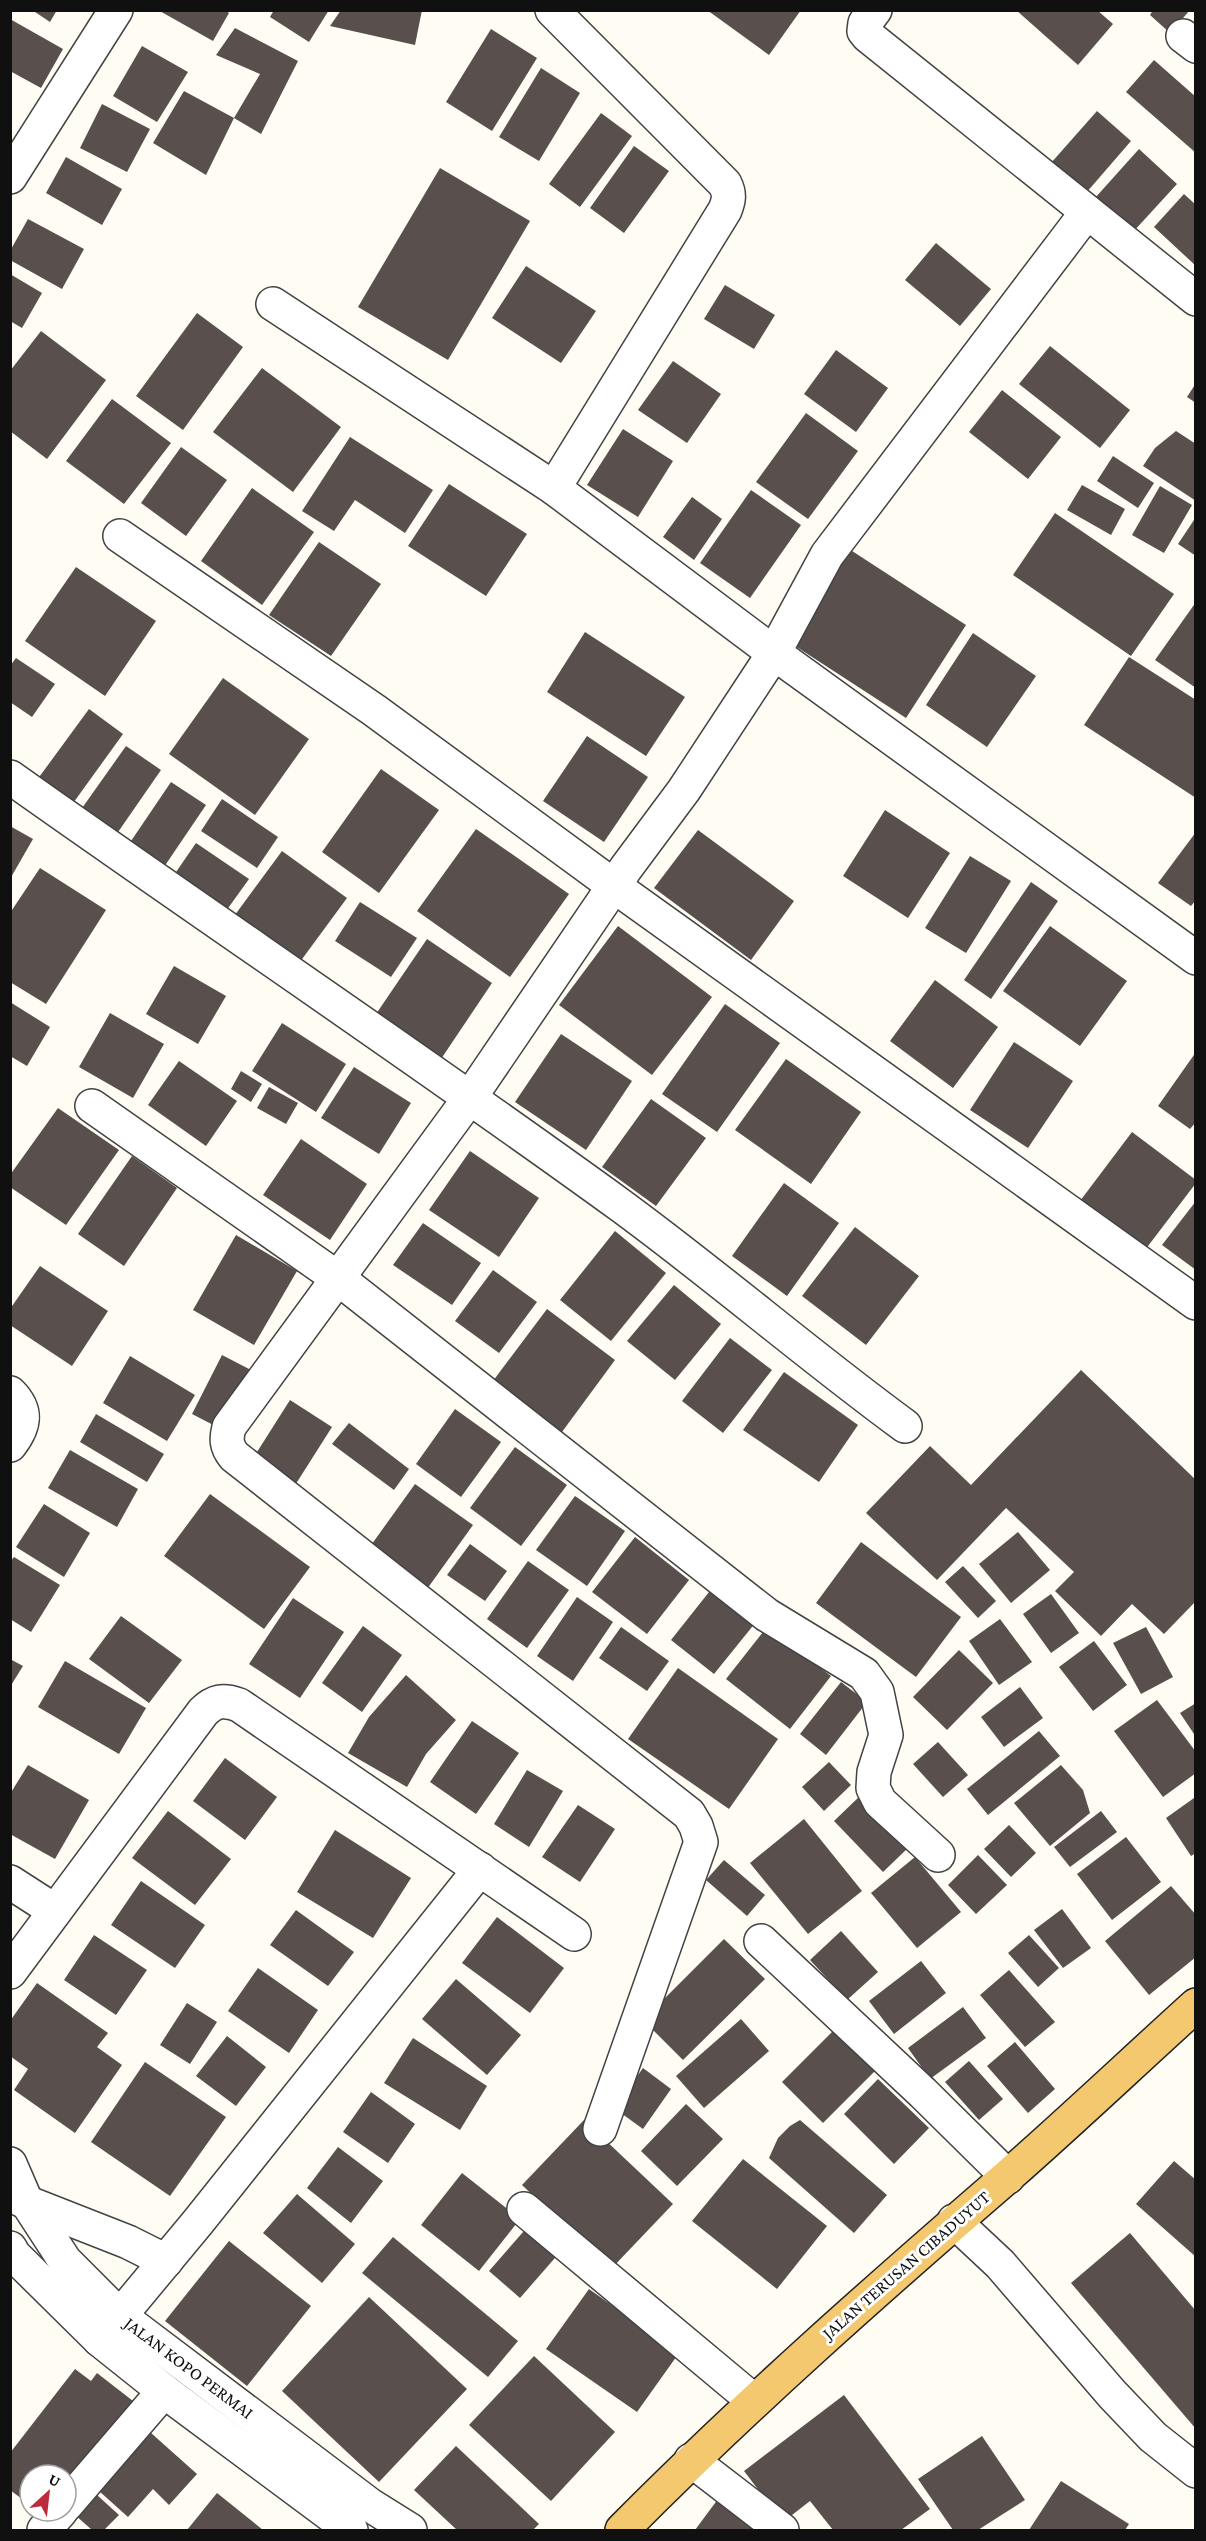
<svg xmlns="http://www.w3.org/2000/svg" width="1206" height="2541" font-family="'Crimson Pro',serif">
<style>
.building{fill:#59504d}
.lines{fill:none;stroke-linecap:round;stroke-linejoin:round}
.minor-casing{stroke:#434343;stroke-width:36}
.major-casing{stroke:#212121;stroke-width:36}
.minor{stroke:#fff;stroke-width:33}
.major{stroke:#f4c86e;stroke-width:33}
.labels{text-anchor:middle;stroke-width:6;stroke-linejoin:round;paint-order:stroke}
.street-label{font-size:18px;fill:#101010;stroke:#fff}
</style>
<rect width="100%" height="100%" fill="#fffcf4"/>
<g class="building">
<path d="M32,10H57L50,22Z"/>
<path d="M158,10H225L229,13L213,41Z"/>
<path d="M274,10H329L309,42L270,17Z"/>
<path d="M341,10H422L415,45L330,26Z"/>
<path d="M707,10H801L769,55Z"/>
<path d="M1016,10H1097L1113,24L1078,65Z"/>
<path d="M1153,10H1190L1170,33L1150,15Z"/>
<path d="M10,19L63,49L41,88L10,71Z"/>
<path d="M235,28L298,61L261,134L234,118L260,74L216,55Z"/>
<path d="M491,29L537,58L492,131L446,102Z"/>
<path d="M142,46L188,72L157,122L113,96Z"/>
<path d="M1154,60L1196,97V153L1126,92Z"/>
<path d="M541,68L580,93L539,161L499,137Z"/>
<path d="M184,91L234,118L206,175L153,143Z"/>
<path d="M102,104L150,129L127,172L80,148Z"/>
<path d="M1097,111L1131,141L1086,193L1051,163Z"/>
<path d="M601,113L632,136L580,207L549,184Z"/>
<path d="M634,146L669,171L624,233L590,208Z"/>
<path d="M1139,149L1177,184L1133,232L1095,198Z"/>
<path d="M66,157L122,189L102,225L46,193Z"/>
<path d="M440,168L530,221L448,360L358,307Z"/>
<path d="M1184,194L1196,205V266L1154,227Z"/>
<path d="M28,219L84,249L62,289L10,260V251Z"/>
<path d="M936,243L991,289L960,326L905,280Z"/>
<path d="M526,266L596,311L561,363L492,318Z"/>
<path d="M10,274L42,293L22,328L10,321Z"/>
<path d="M725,285L775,315L754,349L704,319Z"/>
<path d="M197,313L243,347L183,430L136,396Z"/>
<path d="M41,331L106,380L47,459L10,431V371Z"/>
<path d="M1050,346L1130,410L1100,448L1019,384Z"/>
<path d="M836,350L888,388L856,432L804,394Z"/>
<path d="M673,361L721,394L687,443L638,410Z"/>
<path d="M262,368L341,427L293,492L213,432Z"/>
<path d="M1196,383V403L1187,397Z"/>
<path d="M1002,390L1061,437L1028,479L969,432Z"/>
<path d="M112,399L171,443L124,504L66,461Z"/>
<path d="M806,413L858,451L808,519L756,482Z"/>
<path d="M623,429L673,461L638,517L587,485Z"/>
<path d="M1176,431L1196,444V501L1143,466L1155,448Z"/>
<path d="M350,437L433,490L405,533L355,500L334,531L302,511Z"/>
<path d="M181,447L227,480L186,536L141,503Z"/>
<path d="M1113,456L1154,483L1138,508L1097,481Z"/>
<path d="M449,484L527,534L486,596L408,546Z"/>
<path d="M1082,485L1125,509L1111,535L1067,510Z"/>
<path d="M1160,486L1192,505L1164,553L1132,535Z"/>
<path d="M252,488L314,532L262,605L201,561Z"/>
<path d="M751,490L801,525L750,598L700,563Z"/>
<path d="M692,497L722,519L694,560L663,537Z"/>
<path d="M1055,513L1174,594L1131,656L1013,575Z"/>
<path d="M1196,517V556L1178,544Z"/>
<path d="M319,542L381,584L331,656L269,615Z"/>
<path d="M849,549L966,625L906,718L789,642Z"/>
<path d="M76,567L156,621L105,696L25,641Z"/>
<path d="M1196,602V688L1155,660Z"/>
<path d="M585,632L685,697L646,756L547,692Z"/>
<path d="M973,633L1036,676L987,747L926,705Z"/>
<path d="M1129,657L1196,700V798L1084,725Z"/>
<path d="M16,658L55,684L32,717L10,702V666Z"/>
<path d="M223,678L309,739L255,815L169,754Z"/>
<path d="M89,709L123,734L71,806L37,780Z"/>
<path d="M587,736L648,777L604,842L543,801Z"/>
<path d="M126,746L161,770L116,835L80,811Z"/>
<path d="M381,769L439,810L379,893L322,852Z"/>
<path d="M171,782L206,805L164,867L129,844Z"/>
<path d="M222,799L278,837L257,868L201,831Z"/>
<path d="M885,810L950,853L908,918L843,876Z"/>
<path d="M10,826L33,839L10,879Z"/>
<path d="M476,829L569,894L510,977L417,911Z"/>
<path d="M698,830L794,901L751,960L654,888Z"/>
<path d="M1196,832V900L1191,906L1158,883Z"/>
<path d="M196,843L249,879L226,911L174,875Z"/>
<path d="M282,851L347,898L297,966L232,919Z"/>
<path d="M970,856L1011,881L966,953L925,928Z"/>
<path d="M40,868L106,910L46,1004L10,982V913Z"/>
<path d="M1031,882L1058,901L991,999L964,980Z"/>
<path d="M360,902L417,938L391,977L335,941Z"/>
<path d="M618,926L712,997L652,1075L559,1005Z"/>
<path d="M1050,926L1127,981L1080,1046L1003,991Z"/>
<path d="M427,939L492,983L439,1062L374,1017Z"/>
<path d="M174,966L226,996L198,1044L146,1014Z"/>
<path d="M935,980L998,1027L953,1088L890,1041Z"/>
<path d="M10,1002L50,1027L27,1066L10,1056Z"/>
<path d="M725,1004L780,1043L717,1132L662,1094Z"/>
<path d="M110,1013L164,1044L133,1098L79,1067Z"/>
<path d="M282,1023L346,1064L316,1112L252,1071Z"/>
<path d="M561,1034L632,1081L586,1150L515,1102Z"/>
<path d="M1014,1042L1073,1081L1028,1148L970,1110Z"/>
<path d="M1196,1052V1122L1190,1129L1158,1106Z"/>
<path d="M786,1059L861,1112L811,1184L735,1130Z"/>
<path d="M179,1061L237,1101L206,1146L148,1105Z"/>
<path d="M354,1067L411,1103L379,1154L321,1118Z"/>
<path d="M241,1071L262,1084L251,1102L231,1089Z"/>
<path d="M269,1087L298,1103L286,1124L257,1108Z"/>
<path d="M651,1099L706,1138L656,1206L602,1167Z"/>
<path d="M58,1108L119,1150L66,1225L10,1187V1175Z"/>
<path d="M1132,1132L1196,1180V1183L1145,1250L1080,1201Z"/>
<path d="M301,1139L367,1184L330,1240L263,1195Z"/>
<path d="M470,1151L539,1198L499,1257L429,1210Z"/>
<path d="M132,1156L177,1188L124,1266L78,1234Z"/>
<path d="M784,1183L839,1223L787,1296L732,1256Z"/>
<path d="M1196,1201V1270L1162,1245Z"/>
<path d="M423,1223L481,1263L452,1305L393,1265Z"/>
<path d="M855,1227L919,1276L866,1345L802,1296Z"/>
<path d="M615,1231L666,1273L611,1341L560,1300Z"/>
<path d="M236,1235L297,1271L254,1345L193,1310Z"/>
<path d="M40,1266L108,1311L72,1366L10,1325V1309Z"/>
<path d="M493,1270L537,1302L499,1353L455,1321Z"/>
<path d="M674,1285L721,1324L675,1380L627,1341Z"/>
<path d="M547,1309L615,1360L559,1436L490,1385Z"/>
<path d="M730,1338L772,1370L723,1433L682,1401Z"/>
<path d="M222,1355L251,1370L221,1429L192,1414Z"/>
<path d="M130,1356L195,1395L167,1441L103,1403Z"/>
<path d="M1081,1370L1196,1480V1601L1164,1634L1132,1604L1101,1636L1055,1591L1074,1572L1006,1508L937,1580L866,1513L930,1446L971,1485Z"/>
<path d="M784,1372L858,1425L819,1482L743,1430Z"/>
<path d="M290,1400L332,1427L292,1490L250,1463Z"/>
<path d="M455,1409L501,1442L461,1497L416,1464Z"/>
<path d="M96,1414L164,1454L147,1482L80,1442Z"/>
<path d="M349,1423L409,1469L394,1490L332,1444Z"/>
<path d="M515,1447L567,1485L521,1546L470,1508Z"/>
<path d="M70,1450L138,1489L117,1527L48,1488Z"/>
<path d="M415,1484L473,1525L427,1589L369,1548Z"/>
<path d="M210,1494L310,1567L264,1629L164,1556Z"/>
<path d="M575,1496L625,1531L587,1586L536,1550Z"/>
<path d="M44,1504L90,1533L64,1577L16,1547Z"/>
<path d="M1018,1532L1050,1570L1011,1603L979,1564Z"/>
<path d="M635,1537L689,1580L647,1634L592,1592Z"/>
<path d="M861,1542L961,1617L916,1677L816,1603Z"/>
<path d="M470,1544L507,1571L485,1601L447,1575Z"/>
<path d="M14,1557L60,1585L31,1632L10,1619V1562Z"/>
<path d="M528,1561L569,1590L527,1648L487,1619Z"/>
<path d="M963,1566L996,1601L978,1618L945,1582Z"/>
<path d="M713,1587L756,1622L714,1674L671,1640Z"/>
<path d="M1051,1594L1079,1633L1051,1653L1023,1614Z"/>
<path d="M577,1597L613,1622L573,1681L537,1656Z"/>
<path d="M293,1598L344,1632L300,1698L249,1664Z"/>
<path d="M121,1616L182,1660L149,1703L89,1659Z"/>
<path d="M1000,1619L1032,1662L999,1685L969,1641Z"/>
<path d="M363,1626L402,1655L362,1712L322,1683Z"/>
<path d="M621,1627L669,1661L647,1691L599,1658Z"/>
<path d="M767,1627L831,1676L790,1729L726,1679Z"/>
<path d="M1146,1627L1173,1677L1141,1694L1113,1643Z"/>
<path d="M1094,1641L1127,1685L1093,1711L1059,1667Z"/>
<path d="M959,1650L993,1683L947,1730L913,1697Z"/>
<path d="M10,1659L23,1666L10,1687Z"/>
<path d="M65,1661L146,1708L119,1754L38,1707Z"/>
<path d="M678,1668L778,1739L729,1809L628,1739Z"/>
<path d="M406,1675L456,1720L426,1754L407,1787L348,1753L369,1717Z"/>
<path d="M841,1682L867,1702L826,1755L800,1734Z"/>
<path d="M1020,1687L1043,1718L1004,1747L981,1717Z"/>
<path d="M1157,1700L1196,1752V1773L1163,1797L1114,1731Z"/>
<path d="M1196,1703V1737L1180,1713Z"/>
<path d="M472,1721L519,1753L476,1814L430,1782Z"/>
<path d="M1039,1731L1060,1756L988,1815L967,1789Z"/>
<path d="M938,1742L968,1775L943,1797L913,1764Z"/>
<path d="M225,1758L277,1797L245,1840L193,1801Z"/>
<path d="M829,1762L851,1785L824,1811L802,1787Z"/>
<path d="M28,1765L89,1800L55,1859L10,1834V1794Z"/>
<path d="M1061,1765L1083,1790L1090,1813L1050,1846L1014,1803Z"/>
<path d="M527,1770L563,1791L529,1847L494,1824Z"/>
<path d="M861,1795L910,1846L883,1872L834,1821Z"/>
<path d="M1194,1798L1196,1853L1191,1856L1166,1818Z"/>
<path d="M578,1805L615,1829L580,1882L542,1857Z"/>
<path d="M168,1811L231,1859L195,1905L132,1858Z"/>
<path d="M1101,1811L1117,1832L1070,1867L1054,1847Z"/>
<path d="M804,1819L862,1891L808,1934L750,1863Z"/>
<path d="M1009,1825L1036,1853L1011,1877L984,1849Z"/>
<path d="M335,1830L411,1878L373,1938L297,1892Z"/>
<path d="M1126,1837L1161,1882L1112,1920L1077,1874Z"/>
<path d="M978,1855L1007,1885L976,1914L948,1885Z"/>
<path d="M915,1857L961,1912L917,1948L871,1893Z"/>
<path d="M724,1860L765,1895L747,1916L706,1880Z"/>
<path d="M141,1881L205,1925L175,1968L111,1925Z"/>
<path d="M1171,1886L1196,1915V1957L1149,1995L1105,1941Z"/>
<path d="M1062,1909L1091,1948L1063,1968L1034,1930Z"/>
<path d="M296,1910L354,1952L328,1986L270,1945Z"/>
<path d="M497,1917L564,1968L530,2013L462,1963Z"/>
<path d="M841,1931L878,1972L847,2000L810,1960Z"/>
<path d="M94,1935L147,1970L116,2015L64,1980Z"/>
<path d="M1029,1935L1059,1968L1038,1987L1008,1953Z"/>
<path d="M724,1939L765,1979L683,2060L643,2020Z"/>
<path d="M921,1961L946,1993L894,2034L869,2001Z"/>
<path d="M258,1968L318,2010L289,2053L228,2011Z"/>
<path d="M1009,1970L1055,2022L1025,2047L980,1995Z"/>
<path d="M456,1979L521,2035L487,2075L422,2019Z"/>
<path d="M37,1983L108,2033L97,2047L122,2065L75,2133L14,2090L28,2069L10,2056V2021Z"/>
<path d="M187,2003L217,2022L190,2064L160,2045Z"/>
<path d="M963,2007L986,2038L930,2079L908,2048Z"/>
<path d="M741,2019L769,2051L704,2108L676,2076Z"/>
<path d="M835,2029L876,2070L823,2123L782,2082Z"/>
<path d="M227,2036L266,2067L236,2106L196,2076Z"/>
<path d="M413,2038L487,2086L460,2130L384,2083Z"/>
<path d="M1015,2042L1055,2089L1028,2113L987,2066Z"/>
<path d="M969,2061L1003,2099L979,2120L945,2082Z"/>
<path d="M145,2062L226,2117L170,2196L91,2142Z"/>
<path d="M643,2068L671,2089L643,2129L614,2108Z"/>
<path d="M878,2079L929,2128L894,2164L844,2114Z"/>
<path d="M371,2092L415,2124L388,2163L343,2132Z"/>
<path d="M686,2104L723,2139L677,2186L641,2151Z"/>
<path d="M584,2120L673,2204L611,2269L522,2185Z"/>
<path d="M800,2120L887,2195L854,2233L769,2158L778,2138L790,2126Z"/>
<path d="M338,2147L383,2181L351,2223L307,2188Z"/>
<path d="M743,2159L827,2226L777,2289L692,2221Z"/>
<path d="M1174,2161L1196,2180V2257L1136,2204Z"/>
<path d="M462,2173L520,2219L479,2271L421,2225Z"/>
<path d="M297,2194L355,2244L322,2283L263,2233Z"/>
<path d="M530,2224L561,2251L520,2298L489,2271Z"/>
<path d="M1130,2233L1196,2311V2429L1071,2283Z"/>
<path d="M393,2237L518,2341L488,2377L362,2273Z"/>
<path d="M229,2241L311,2306L247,2386L165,2321Z"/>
<path d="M589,2289L679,2353L637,2412L546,2349Z"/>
<path d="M369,2297L467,2389L379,2482L282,2391Z"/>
<path d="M534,2356L615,2432L551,2501L469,2425Z"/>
<path d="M75,2369L91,2381L97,2373L142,2408L81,2483L62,2468L56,2475H30V2505L10,2490V2453Z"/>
<path d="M844,2395L930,2509L901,2530H833L810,2501L783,2522L744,2471Z"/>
<path d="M141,2424L197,2474L169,2505L153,2489L128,2517L89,2482Z"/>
<path d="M982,2436L1025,2500L978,2530H953L918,2479Z"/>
<path d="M456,2446L539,2524L533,2530H457L414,2490Z"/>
<path d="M1061,2481L1129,2524L1125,2530H1029Z"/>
<path d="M86,2485L119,2515L104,2530H92L66,2507Z"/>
<path d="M217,2493L263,2530H187Z"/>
<path d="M718,2499L760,2530H695Z"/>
</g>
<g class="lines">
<g class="minor-casing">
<g id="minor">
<path d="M552,10L725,184C730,194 729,200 725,210L554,488"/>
<path d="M875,10L865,23L864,31L868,36L1196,299"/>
<path d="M1183,36L1196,46"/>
<path d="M10,177L116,10"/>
<path d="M273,304L554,488L774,653L1196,958"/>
<path d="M120,536L374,710L614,886L1196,1303"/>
<path d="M10,777C213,921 419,1059 620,1205C717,1276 808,1355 905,1426"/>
<path d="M92,1106L339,1279L767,1615L864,1674L877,1692L886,1735L874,1772L873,1788L880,1802L938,1855"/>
<path d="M10,1393C28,1411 25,1426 10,1445"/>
<path d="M10,1882L55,1911"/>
<path d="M761,1941L923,2093L1008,2177"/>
<path d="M10,1972L203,1712C214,1701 223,1699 239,1705L574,1934"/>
<path d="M600,2129L701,1842L696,1826L689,1814L234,1456C226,1446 226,1439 229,1427L471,1096L626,868L684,790L774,653L827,555L1087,212"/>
<path d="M10,2164L26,2201L65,2261L120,2316L370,2505L410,2530"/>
<path d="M21,2200L128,2242L166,2261"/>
<path d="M524,2209L754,2401"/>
<path d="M954,2221L1000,2264L1112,2394L1153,2437L1196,2471"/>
<path d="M10,2248L14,2255L100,2340L164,2391L351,2530"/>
<path d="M100,2340L198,2222L480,1869"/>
<path d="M691,2460L782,2530"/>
<path d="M66,2505L164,2391"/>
<path d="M44,2530L61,2511"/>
</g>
</g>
<g class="major-casing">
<path id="major" d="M622,2530C745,2406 875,2291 1007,2177C1071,2121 1133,2062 1196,2005"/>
</g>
<use href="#minor" class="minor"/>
<use href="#major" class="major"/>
</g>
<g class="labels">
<g class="street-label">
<text transform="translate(906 2265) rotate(-41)" y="6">JALAN TERUSAN CIBADUYUT</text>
<text transform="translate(189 2368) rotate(37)" y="6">JALAN KOPO PERMAI</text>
</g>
</g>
<rect width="1206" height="2541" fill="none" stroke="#101010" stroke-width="24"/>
<g transform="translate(48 2493) rotate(27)"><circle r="28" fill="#ffffff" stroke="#9f9f9f" stroke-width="1.5"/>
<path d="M0-4.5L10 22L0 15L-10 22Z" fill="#bd2b3f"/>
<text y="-9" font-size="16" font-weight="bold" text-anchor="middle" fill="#101010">U</text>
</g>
</svg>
